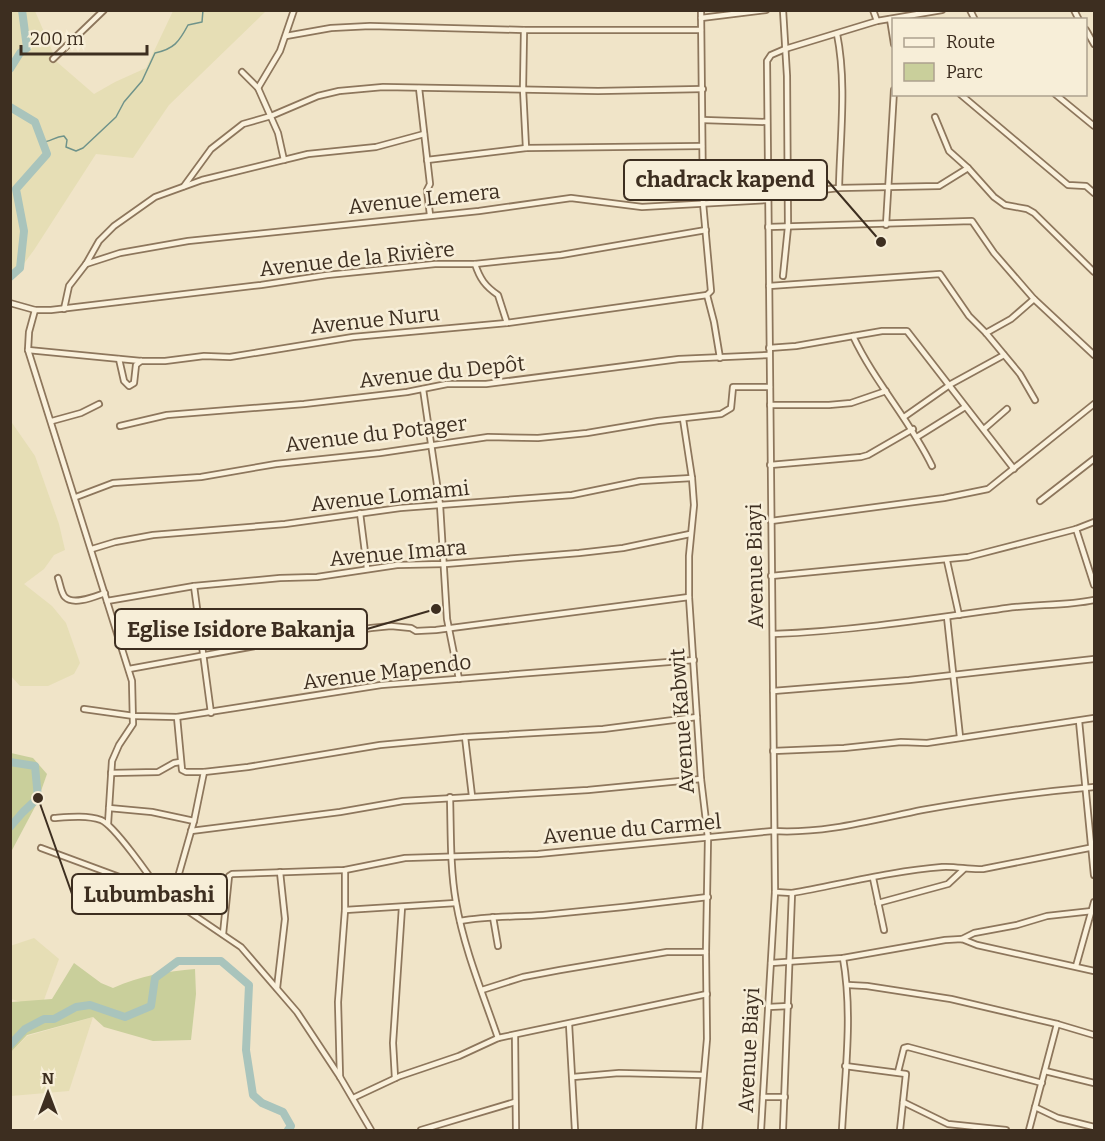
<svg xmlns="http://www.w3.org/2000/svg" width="1105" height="1141" font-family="Bitter,serif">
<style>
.farmland{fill:#e6deb5}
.green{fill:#c9cf9b}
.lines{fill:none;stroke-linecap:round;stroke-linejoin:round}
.stream{stroke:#6f938a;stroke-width:1.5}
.river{stroke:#a9c4bc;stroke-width:8}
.minor-casing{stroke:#8d765c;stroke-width:8}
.minor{stroke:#faf1dc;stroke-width:4.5}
.labels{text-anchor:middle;stroke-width:5;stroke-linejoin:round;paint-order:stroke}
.street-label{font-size:21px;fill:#3d2e20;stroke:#f7eed8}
.leader{fill:none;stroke:#3d2e20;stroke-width:2}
.callout-dot{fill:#3d2e20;stroke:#f7eed8;stroke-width:2}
.callout{fill:#f7eed8;stroke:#3d2e20;stroke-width:2}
.callout-label{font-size:22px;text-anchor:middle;font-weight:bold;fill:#3d2e20}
</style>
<rect width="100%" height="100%" fill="#f0e4c8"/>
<g class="farmland">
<path d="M11,11H35L57,62L94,94L115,82L146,68L173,11H266L169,105L133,158L96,154L34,250L11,281Z"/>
<path d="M10,420L35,456L59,524L65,550L54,555L44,569L24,584L52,606L66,623L80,663L74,674L48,686H20L11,676Z"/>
<path d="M34,938L59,959L41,1008L11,999L10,946Z"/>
<path d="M93,1017L69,1091L11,1096V1052L27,1036Z"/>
</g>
<g class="green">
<path d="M11,753L33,758L47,774L36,805L11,852Z"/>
<path d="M74,963L101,983L113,988C140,976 167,971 195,969L196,994L191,1040L153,1041L104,1027L93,1017L27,1035L11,1052L12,1002L52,999Z"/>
</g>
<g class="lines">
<path class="stream" d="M42,142C50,142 54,137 64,136L67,140L66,147L76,151L83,148L116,117L124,102L142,81L155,53C174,49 179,42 188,25L202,22L203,10"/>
<g class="river">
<path d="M10,69L20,53L27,48L22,10"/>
<path d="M10,107L35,122L47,154L16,189L24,231L20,268L10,277"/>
<path d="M10,762L35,766L38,798L23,812L10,827"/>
<path d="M10,1045L25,1029L44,1019H54L76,1007L90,1005L125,1017L151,1006L155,978L178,961H221L249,985L246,1050L253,1095L262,1103L283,1112L291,1126L288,1130"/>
</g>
<g class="minor-casing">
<g id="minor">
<path d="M701,10L703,203L711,291L707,295L714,322L720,358"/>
<path d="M873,10L877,21"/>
<path d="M970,10L975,20"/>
<path d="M1074,10L1079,20"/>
<path d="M701,18L766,10"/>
<path d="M890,19L894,44"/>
<path d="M524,30L523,89L526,148"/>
<path d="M1086,30L1094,44"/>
<path d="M837,34C847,84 840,137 839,188"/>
<path d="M286,36L331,28L370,26L524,30H701"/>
<path d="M53,59L104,10"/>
<path d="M242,72L258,88L278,133L284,160"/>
<path d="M258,88L280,51L294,10"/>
<path d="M419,88L430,184L427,190L430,215"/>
<path d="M960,94L1068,185L1086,186L1094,193"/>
<path d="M1055,94L1094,126"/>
<path d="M935,117L949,151L968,168L994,197L1005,205L1027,209L1034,213L1094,272"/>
<path d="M703,120L767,122"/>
<path d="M427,160L526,148L702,146"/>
<path d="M184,186L211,149L243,124L271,116L318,96L339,91L383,87L598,91L703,89"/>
<path d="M768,196L839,188L939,186L968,168"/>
<path d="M886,225L894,90"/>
<path d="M768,227L972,221L994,253L1034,299L1094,355"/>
<path d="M86,264L120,253L188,241L479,211L571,198L642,207L768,200"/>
<path d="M475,264C480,279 485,286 498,295L507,323"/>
<path d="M783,276L788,227L787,76L783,10"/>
<path d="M769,286L940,274L969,316L986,333L1020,374L1035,400"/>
<path d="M10,303L35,310H51L261,285L327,275L435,264H475L561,255L706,230"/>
<path d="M64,309L69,286L86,264L99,241L114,226L155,197L202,180L308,154L376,147L424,134"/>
<path d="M35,310L29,332L28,350L132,681L133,724L119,745L112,761L108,824"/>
<path d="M986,333L1011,319L1034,299"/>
<path d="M853,336C875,383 910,420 932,466"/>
<path d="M769,348L796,346L882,331H907L1014,469"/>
<path d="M28,350L141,361H165L204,356L230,357L353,337L507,323L707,295"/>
<path d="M119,359L124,381L129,386L134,383L136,365L141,361"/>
<path d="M423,389L440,505L447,619L459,679"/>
<path d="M770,405H829L851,403L886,391"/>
<path d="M904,417L951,384L1004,355"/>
<path d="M683,419L692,478L694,505L689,556V597L701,779L708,838L706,952L707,1039L699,1130"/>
<path d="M52,421L81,413L99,404"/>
<path d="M120,426L167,415L304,404L407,392L447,384H486L679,359L769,355"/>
<path d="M984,429L1007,409"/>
<path d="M917,437L965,407"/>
<path d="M770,465L861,457L868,455L913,429"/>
<path d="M76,497L113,483L201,477L276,464L380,453L488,437L538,438L587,433L658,421L721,414L731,408L733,387H770"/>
<path d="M1040,501L1094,459"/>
<path d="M360,513L367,568"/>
<path d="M771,521L944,498L988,489L1094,404"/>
<path d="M1076,529L1094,585"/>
<path d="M92,549L115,542L153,535L285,524L400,508L572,495L640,481L692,478"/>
<path d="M947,561L959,615"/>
<path d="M771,576L968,557L1076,529L1094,522"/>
<path d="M58,578C60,583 61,593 65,597C74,606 96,596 105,593"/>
<path d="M194,586L211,713"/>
<path d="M107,601L194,586L280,578L317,577L397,565L445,564L579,553L623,548L690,534"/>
<path d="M947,617L960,737"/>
<path d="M773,634C851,631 929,619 1007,608C1036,604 1066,606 1094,600"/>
<path d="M129,669L266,644L371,628L391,626L411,628L416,631L436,630L689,597"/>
<path d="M773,691L909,680L1094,659"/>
<path d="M84,709L134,716L177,717L381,685L694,660"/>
<path d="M177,717L182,770L186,772H204L248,767L380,745L465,737L603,729L697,717"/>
<path d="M1079,721L1094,875"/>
<path d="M465,737L472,796"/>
<path d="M773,751L844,748L901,742L927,743L1094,718"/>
<path d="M111,773L158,772L174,763L180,762"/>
<path d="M450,797C451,832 450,868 456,902C464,949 483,994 498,1038"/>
<path d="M109,808L152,812L194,821"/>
<path d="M54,818C68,817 87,815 101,820C114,825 151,878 160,892"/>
<path d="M191,831L340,812L403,801L588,790L701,779"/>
<path d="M41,848L160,892L241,947L297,1012L340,1077L371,1130"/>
<path d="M873,878L884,930"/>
<path d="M775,892L792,893C842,884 892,871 942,867C956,866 969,870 983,869L1094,847"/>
<path d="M172,898L194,821L204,772"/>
<path d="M878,903L948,884L964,869"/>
<path d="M345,910L456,903"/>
<path d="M493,917L498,946"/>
<path d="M460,921C488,916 515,917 543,915C598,910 653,904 708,897"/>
<path d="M223,934L229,876L232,874L345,870L405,858L538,854L773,831C824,834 873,820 922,810C979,800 1037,792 1094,787"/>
<path d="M962,939L974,933L1017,925L1047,916L1092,911"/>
<path d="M771,963L843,958L945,940L962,939L977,945L1094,971"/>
<path d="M1076,966L1094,902"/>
<path d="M848,985L867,986L951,999L1057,1024"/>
<path d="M277,988L285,919L280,872"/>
<path d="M482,990L523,977L560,970L667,952H706"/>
<path d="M768,1007L789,1006"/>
<path d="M569,1024L575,1130"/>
<path d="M515,1035L516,1130"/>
<path d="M845,1066L906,1074L900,1130"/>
<path d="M1045,1071L1094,1083"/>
<path d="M898,1072L904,1048L908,1047L1042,1083"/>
<path d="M340,1077L338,1002L345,910V870"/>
<path d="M573,1077L619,1073L703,1075"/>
<path d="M395,1078L393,1043L402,907"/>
<path d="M763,1097H785"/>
<path d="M353,1098L400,1076L459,1056L498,1038L707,994"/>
<path d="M903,1102L948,1124L1006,1130"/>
<path d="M1035,1107L1058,1118L1094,1127"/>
<path d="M783,1129L792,893"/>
<path d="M421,1130L515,1102"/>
<path d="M761,1130L775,892L767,61L771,55L785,49L877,21L942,10"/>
<path d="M842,1130C845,1073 853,1015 843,958"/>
<path d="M1029,1130L1057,1024L1094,1035"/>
</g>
</g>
<use href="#minor" class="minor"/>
</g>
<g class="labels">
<g class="street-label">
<text transform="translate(424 199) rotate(-6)" y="7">Avenue Lemera</text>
<text transform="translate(357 259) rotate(-6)" y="7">Avenue de la Rivière</text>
<text transform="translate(375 320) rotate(-6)" y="7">Avenue Nuru</text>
<text transform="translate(442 372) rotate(-6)" y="7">Avenue du Depôt</text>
<text transform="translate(376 434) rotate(-7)" y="7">Avenue du Potager</text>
<text transform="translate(390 496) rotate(-6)" y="7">Avenue Lomami</text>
<text transform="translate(398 553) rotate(-5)" y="7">Avenue Imara</text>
<text transform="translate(755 566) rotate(-91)" y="7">Avenue Biayi</text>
<text transform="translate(387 672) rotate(-7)" y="7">Avenue Mapendo</text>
<text transform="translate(682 721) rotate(-94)" y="7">Avenue Kabwit</text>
<text transform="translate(632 829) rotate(-5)" y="7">Avenue du Carmel</text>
<text transform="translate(749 1050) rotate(-87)" y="7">Avenue Biayi</text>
</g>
</g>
<path class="leader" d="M881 242L827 180M436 609L367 629M38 798L72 894"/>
<g class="callout-dot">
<circle cx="881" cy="242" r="6"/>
<circle cx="436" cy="609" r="6"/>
<circle cx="38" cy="798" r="6"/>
</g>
<g class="callout">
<rect x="624" y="160" width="203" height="40" rx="6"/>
<rect x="115" y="609" width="252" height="40" rx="6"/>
<rect x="72" y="874" width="155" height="40" rx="6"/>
</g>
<g class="callout-label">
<text x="725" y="187">chadrack kapend</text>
<text x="241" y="637">Eglise Isidore Bakanja</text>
<text x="149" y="902">Lubumbashi</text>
</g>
<rect width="1105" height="1141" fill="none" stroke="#3d2e20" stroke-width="24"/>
<rect x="892" y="18" width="195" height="78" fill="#f7eed8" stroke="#ada18e" stroke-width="1.5"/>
<rect x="904" y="38" width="30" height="9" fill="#faf1dc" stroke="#ada18e" stroke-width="1.5"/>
<text x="946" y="48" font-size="18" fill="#3d2e20">Route</text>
<rect x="904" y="63" width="30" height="18" fill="#c9cf9b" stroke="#ada18e" stroke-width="1.5"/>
<text x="946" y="78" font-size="18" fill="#3d2e20">Parc</text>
<g transform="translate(48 1093)" stroke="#f7eed8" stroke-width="4.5" paint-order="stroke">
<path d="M0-4.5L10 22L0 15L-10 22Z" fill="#3d2e20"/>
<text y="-9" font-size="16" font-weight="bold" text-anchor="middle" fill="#3d2e20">N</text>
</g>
<path d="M21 45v9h126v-9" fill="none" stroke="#3d2e20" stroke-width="3"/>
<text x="30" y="45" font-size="18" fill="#3d2e20" stroke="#f7eed8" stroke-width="4.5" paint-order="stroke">200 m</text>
</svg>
